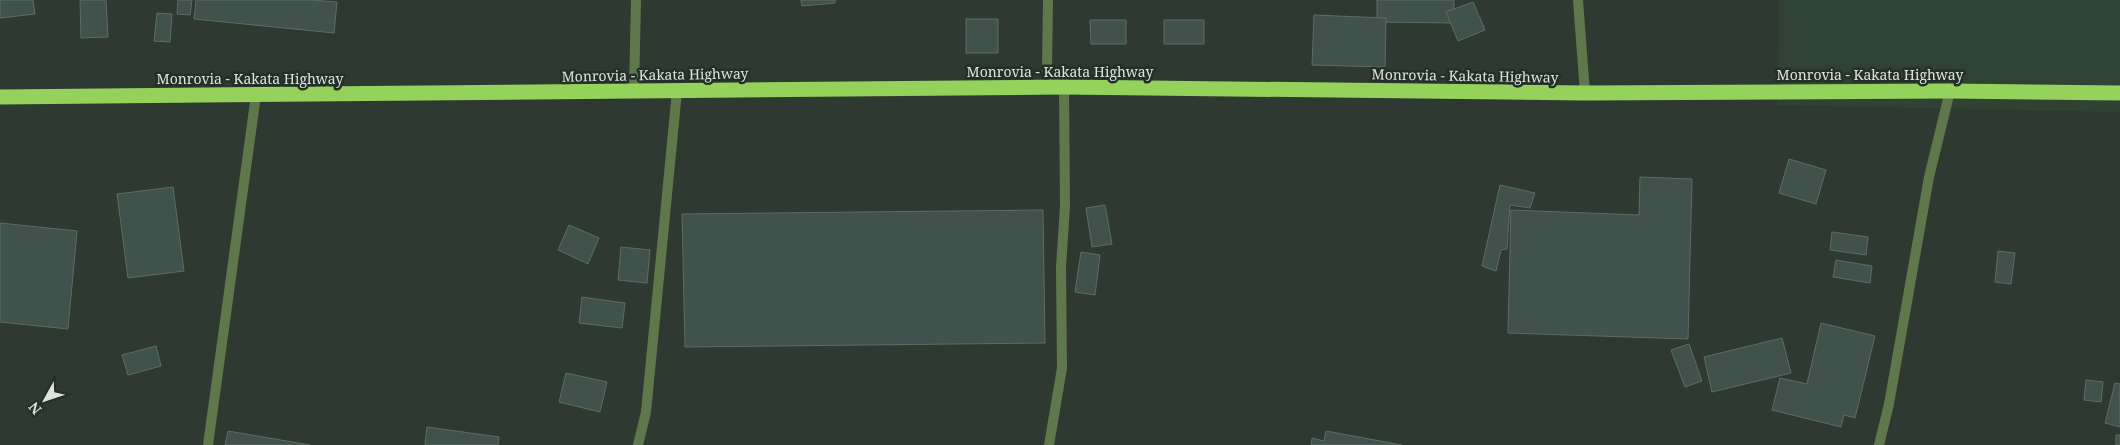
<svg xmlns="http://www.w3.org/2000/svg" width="2120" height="445" font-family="'Noto Serif',serif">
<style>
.built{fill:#304234}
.building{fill:#41514b;stroke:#5c6d66}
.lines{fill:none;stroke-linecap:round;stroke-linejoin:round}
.lane{stroke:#5f784b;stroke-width:10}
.street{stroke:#5f784b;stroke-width:10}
.highway{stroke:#94d25c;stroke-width:15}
.labels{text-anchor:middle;stroke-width:5;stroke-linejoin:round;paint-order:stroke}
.street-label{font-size:14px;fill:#dde4de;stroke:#243027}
</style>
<rect width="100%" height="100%" fill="#2e3a31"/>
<path class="built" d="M1779,0H2120V112L1777,105Z"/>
<g class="building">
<path d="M0,0H33L35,14L0,18Z"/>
<path d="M80,0H106L108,37L81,38Z"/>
<path d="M178,0H192L190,15L177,14Z"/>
<path d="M196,0H311L337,2L334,33L194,19Z"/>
<path d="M801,0H835V3L802,6Z"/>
<path d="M1377,0H1454V23L1377,22Z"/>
<path d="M1473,2L1485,30L1458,41L1446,12Z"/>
<path d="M157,13L172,14L170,42L154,41Z"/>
<path d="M1314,15L1386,18L1385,67L1312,65Z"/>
<rect x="966" y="19" width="32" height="34"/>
<path d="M1090,20H1126V44H1091Z"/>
<rect x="1164" y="20" width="40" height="24"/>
<path d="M1789,159L1826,170L1816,204L1779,193Z"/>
<path d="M1640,177L1692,179L1688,339L1508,333L1511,210L1639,215Z"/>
<path d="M1500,185L1535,193L1530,208L1510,205L1507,249L1501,250L1496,271L1482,266Z"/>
<path d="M173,187L184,271L128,278L117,194Z"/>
<path d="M1105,205L1112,244L1092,247L1086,208Z"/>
<path d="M1043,210L1045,343L685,347L682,214Z"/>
<path d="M0,223L77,231L68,329L0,322Z"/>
<path d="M569,225L599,238L588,264L558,250Z"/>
<path d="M1832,232L1868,237L1866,255L1830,250Z"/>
<path d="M621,247L650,250L647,283L618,280Z"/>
<path d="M1998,251L2015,253L2011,284L1995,282Z"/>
<path d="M1081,252L1100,255L1095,295L1075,292Z"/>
<path d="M1836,260L1872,266L1870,283L1833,277Z"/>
<path d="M582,297L625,303L622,328L579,323Z"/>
<path d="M1821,323L1875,336L1855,418L1844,415L1841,427L1772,410L1780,378L1807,384Z"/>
<path d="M1782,338L1791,373L1712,392L1704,357Z"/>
<path d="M1689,344L1702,381L1685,387L1671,350Z"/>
<path d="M156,346L161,366L128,375L122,355Z"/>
<path d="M566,373L607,382L600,412L559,402Z"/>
<path d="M2086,380L2103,382L2101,402L2084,400Z"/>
<path d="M2115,383L2120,384V427L2105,423Z"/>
<path d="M427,427L499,437L498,445H425Z"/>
<path d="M228,431L310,445H225Z"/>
<path d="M1326,431L1402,445H1311L1312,438L1324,441Z"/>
<rect x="2116" y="435" width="4" height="10"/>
</g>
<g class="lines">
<path class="lane" d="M1578,0L1585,93"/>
<g class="street">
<path d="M1048,0L1047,69L1064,87L1065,206L1061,267L1062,368L1049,445"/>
<path d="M634,92L636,0"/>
<path d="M208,445L256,95"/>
<path d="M638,445L646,412L677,91"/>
<path d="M1879,445L1889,404L1929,177L1950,91"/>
</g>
<path class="highway" d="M0,97L1064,87L1585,93L1950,91L2120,93"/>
</g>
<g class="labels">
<g class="street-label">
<text x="1060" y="77">Monrovia - Kakata Highway</text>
<text transform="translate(655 75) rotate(-1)" y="5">Monrovia - Kakata Highway</text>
<text x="1870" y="80">Monrovia - Kakata Highway</text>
<text transform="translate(1465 76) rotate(1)" y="5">Monrovia - Kakata Highway</text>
<text x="250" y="84">Monrovia - Kakata Highway</text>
</g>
</g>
<g transform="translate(45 400) rotate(230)" stroke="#243027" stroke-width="4" paint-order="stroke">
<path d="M0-4L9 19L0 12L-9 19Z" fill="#dde4de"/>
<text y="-8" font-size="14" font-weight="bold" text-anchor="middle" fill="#dde4de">N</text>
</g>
</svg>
